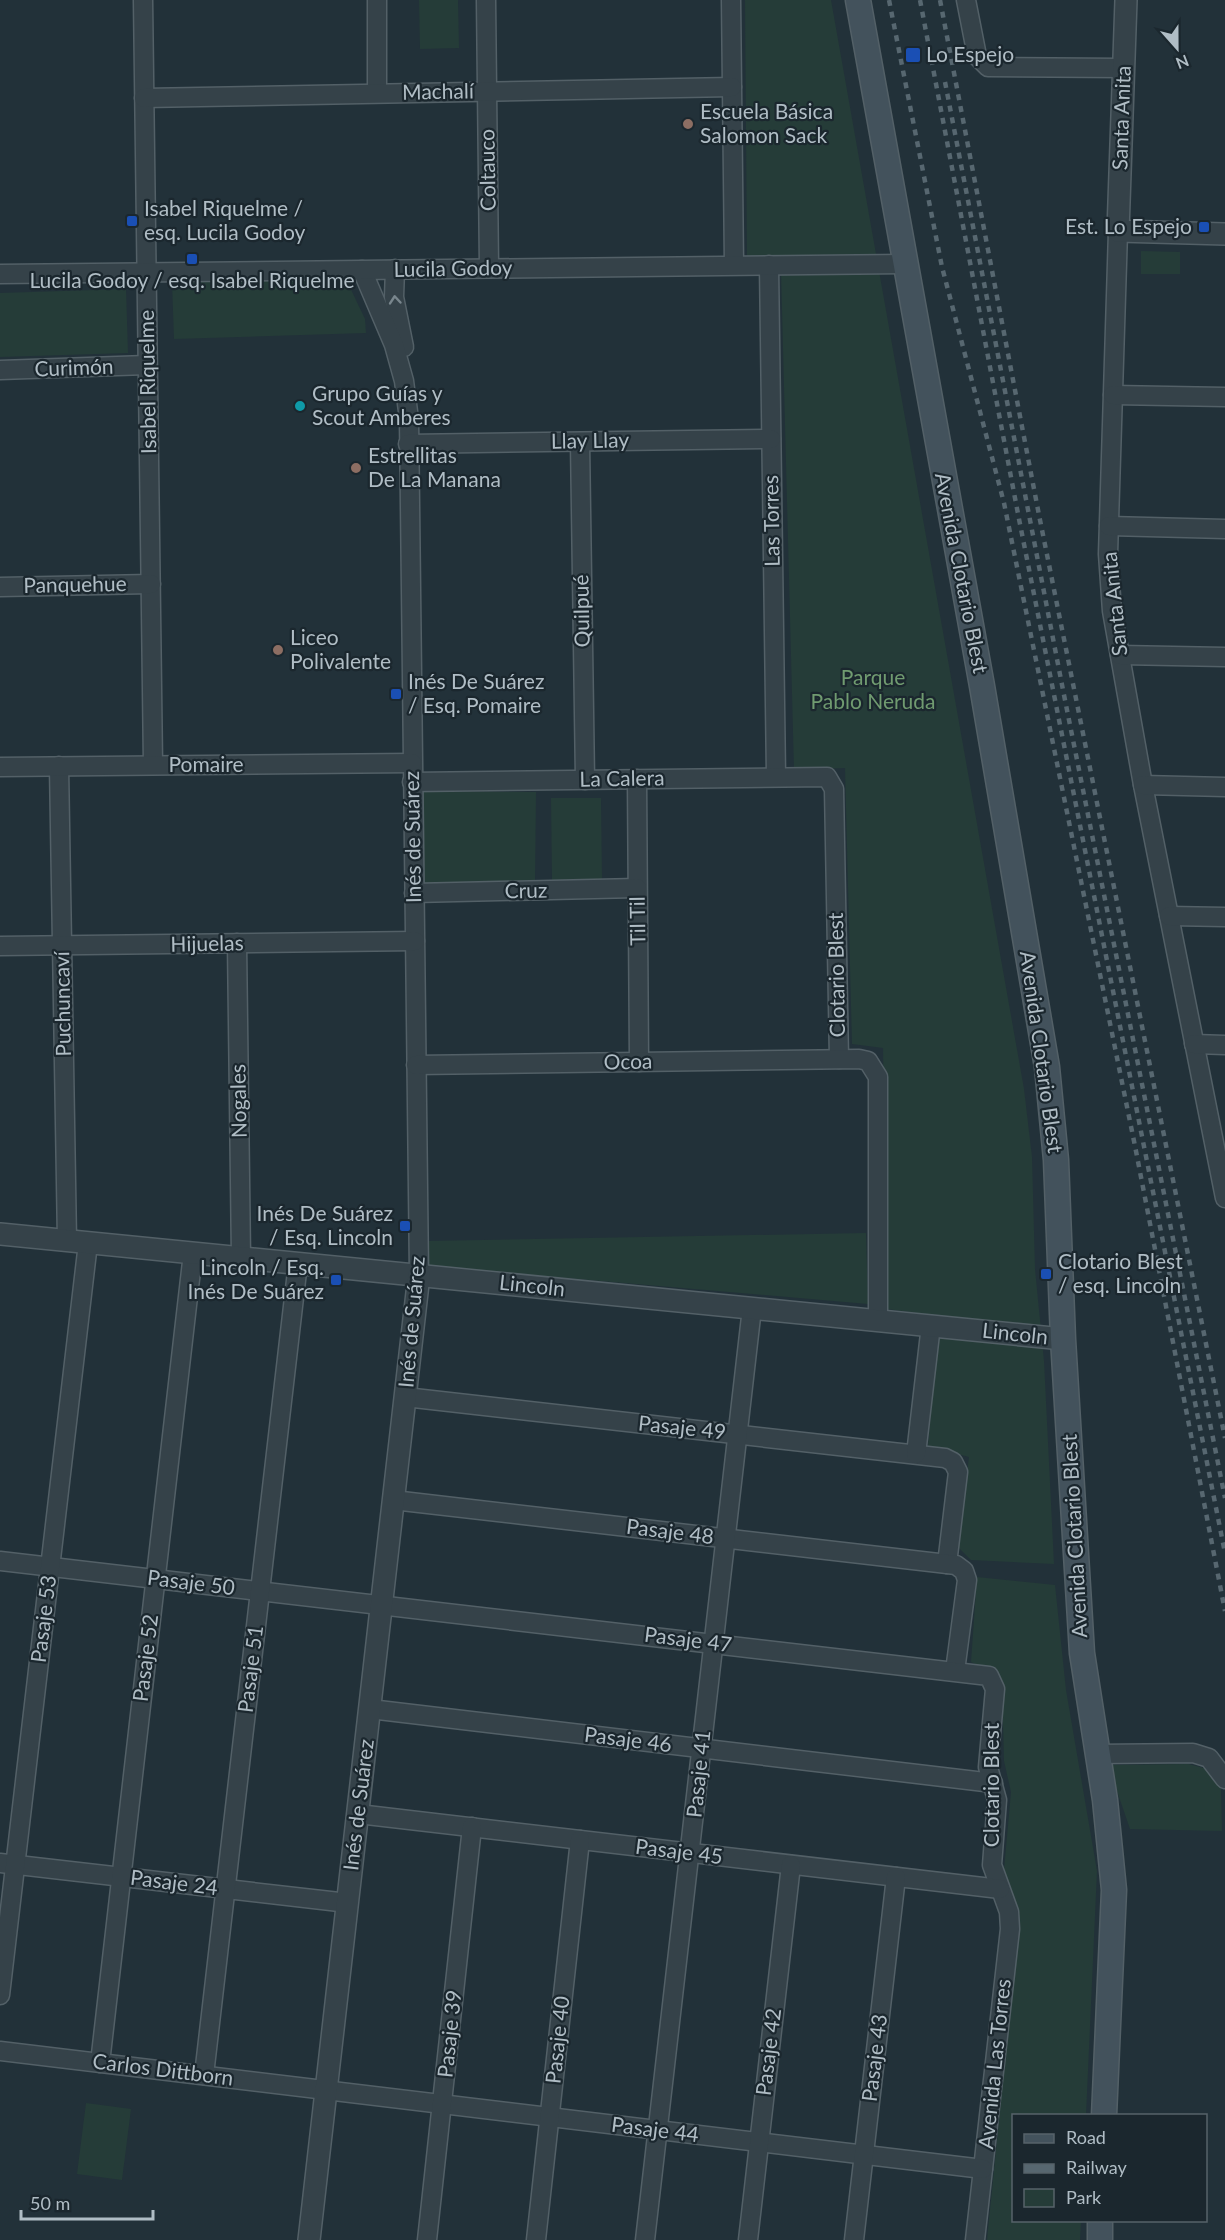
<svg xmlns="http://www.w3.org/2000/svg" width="1225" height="2240" font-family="Lato,sans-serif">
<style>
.green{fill:#253c38}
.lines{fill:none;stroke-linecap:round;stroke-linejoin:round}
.minor-casing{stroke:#536067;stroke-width:21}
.tertiary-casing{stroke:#536067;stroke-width:24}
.secondary-casing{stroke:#536067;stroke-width:27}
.minor{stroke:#354249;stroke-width:18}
.tertiary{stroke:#354249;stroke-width:21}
.secondary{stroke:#43525c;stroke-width:24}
.rail{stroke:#576770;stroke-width:4.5;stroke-dasharray:6 6;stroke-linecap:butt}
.oneway{stroke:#79868d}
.transit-dot{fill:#1a4fb4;stroke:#1b272e;stroke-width:2}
.education-dot{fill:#8d6e63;stroke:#1b272e;stroke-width:2}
.culture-dot{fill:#0f9aa8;stroke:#1b272e;stroke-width:2}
.labels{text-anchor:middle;stroke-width:4.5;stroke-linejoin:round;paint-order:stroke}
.poi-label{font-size:21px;fill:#b0bdc5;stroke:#1b272e;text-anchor:start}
.street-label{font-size:21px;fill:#b0bdc5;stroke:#1b272e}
.park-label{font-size:21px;fill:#709b70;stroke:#1b272e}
</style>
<rect width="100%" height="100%" fill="#223139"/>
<g class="green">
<path d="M419,0H458L459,48L420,49Z"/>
<path d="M745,0H831L1024,1089L1032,1157L1035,1269L1044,1361L1054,1564L971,1560L958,1547L969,1457L928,1446L939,1316L887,1309L883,1048L852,1044L845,768L794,770L781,271L775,256H747Z"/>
<path d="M1141,251L1180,252V274H1141Z"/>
<path d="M345,277L365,319L366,333L174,339L172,283Z"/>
<path d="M126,289L128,353L0,357V293Z"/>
<path d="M420,791L536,792L535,885L419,884Z"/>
<path d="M551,798H601L602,880L552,881Z"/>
<path d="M866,1233L868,1304L427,1266V1241Z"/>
<path d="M977,1577L1055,1585L1066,1690L1097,1871L1086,2115L1014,2116V2220L1081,2221L1080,2240H987L1019,1921L1004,1870L1011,1792L1004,1761L1002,1682L996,1673L971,1662Z"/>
<path d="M1188,1764L1208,1769L1221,1789L1222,1831L1130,1829L1108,1765Z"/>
<path d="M86,2103L131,2109L122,2180L77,2174Z"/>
</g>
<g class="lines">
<g class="minor-casing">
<g id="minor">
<path d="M143,0L153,765"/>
<path d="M377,0V93"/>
<path d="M486,0L489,268"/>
<path d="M731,0L734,265"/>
<path d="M966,0L977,56L988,67L1123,68"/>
<path d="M144,98L732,87"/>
<path d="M1118,231L1108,554L1112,611L1143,785L1225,1198"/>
<path d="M769,265L776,777"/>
<path d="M395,269L394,297L404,347"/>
<path d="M362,270L394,345L404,381L409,419L419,1275"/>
<path d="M0,274L905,264"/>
<path d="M0,370L147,365"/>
<path d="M1113,395L1225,397"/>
<path d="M580,442L585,780"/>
<path d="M408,444L771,439"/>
<path d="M1109,526L1225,529"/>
<path d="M0,587L151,584"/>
<path d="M1120,655L1225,657"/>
<path d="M59,766L67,1241"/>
<path d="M0,767L412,763"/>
<path d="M637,779L639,1062"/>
<path d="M412,782L827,777L834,789L839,1059"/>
<path d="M1143,785L1225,787"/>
<path d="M414,893L637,888"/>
<path d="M1169,916L1225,917"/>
<path d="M237,943L241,1258"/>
<path d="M0,946L415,941"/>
<path d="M1194,1044L1225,1045"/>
<path d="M416,1065L859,1059L868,1061L878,1077V1320"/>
<path d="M405,1397L945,1458L953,1462L958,1472L947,1564"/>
<path d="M916,1454L931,1325"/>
<path d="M393,1500L956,1565L964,1571L967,1580L955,1671"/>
<path d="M0,1561L989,1676L995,1689L988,1767L997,1800L992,1865L1009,1912L1010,1929L975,2240"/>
<path d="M370,1709L993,1783"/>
<path d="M1098,1754L1193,1753L1209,1758L1225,1779"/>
<path d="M358,1814L1000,1889"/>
<path d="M0,1863L348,1903"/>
<path d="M0,1995L88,1243"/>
<path d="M0,2051L983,2169"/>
<path d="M100,2063L193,1253"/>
<path d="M204,2075L298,1263"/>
<path d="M427,2240L472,1827"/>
<path d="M536,2240L580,1840"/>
<path d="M645,2240L752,1308"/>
<path d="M748,2240L791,1865"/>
<path d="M854,2240L896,1877"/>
</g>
</g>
<g class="tertiary-casing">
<g id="tertiary">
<path d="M1126,0L1118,231L1225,234"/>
<path d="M0,1234L1063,1339"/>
<path d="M309,2240L419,1275"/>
</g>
</g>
<g class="secondary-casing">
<g id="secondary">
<path d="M858,0L982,686L1047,1067L1056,1160L1063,1339L1082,1653L1105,1800L1114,1890L1104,2116"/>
<path d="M1100,2240V2220"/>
</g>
</g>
<use href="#minor" class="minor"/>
<use href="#tertiary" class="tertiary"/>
<use href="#secondary" class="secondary"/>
<g class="rail">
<path d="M889,0L942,267L1004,503L1135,1146L1225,1611"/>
<path d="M920,0L1019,519L1225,1553"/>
<path d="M940,0L1039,515L1225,1438"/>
<path d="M945,82L1063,690L1225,1498"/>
</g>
</g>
<defs><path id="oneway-chevron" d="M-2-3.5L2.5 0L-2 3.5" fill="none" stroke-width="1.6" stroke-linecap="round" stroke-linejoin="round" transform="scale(1.5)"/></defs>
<use class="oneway" href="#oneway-chevron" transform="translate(395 300) rotate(-95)"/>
<g class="transit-dot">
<rect x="905" y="47" width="16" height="16" rx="3"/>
<rect x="126" y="215" width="12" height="12" rx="3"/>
<rect x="1198" y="221" width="12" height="12" rx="3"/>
<rect x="186" y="253" width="12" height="12" rx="3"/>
<rect x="390" y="688" width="12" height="12" rx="3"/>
<rect x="399" y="1220" width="12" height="12" rx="3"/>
<rect x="1040" y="1268" width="12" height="12" rx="3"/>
<rect x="330" y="1274" width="12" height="12" rx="3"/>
</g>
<g class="education-dot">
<circle cx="688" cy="124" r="6"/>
<circle cx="356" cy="468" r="6"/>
<circle cx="278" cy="650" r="6"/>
</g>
<circle class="culture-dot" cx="300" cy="406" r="6"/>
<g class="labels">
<g class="poi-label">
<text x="926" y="62">Lo Espejo</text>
<text x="700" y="119">Escuela Básica<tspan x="700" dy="24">Salomon Sack</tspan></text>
<text x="144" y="216">Isabel Riquelme /<tspan x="144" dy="24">esq. Lucila Godoy</tspan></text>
<text x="1192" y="234" text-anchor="end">Est. Lo Espejo</text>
<text x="192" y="288" text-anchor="middle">Lucila Godoy / esq. Isabel Riquelme</text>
<text x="312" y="401">Grupo Guías y<tspan x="312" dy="24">Scout Amberes</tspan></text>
<text x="368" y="463">Estrellitas<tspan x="368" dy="24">De La Manana</tspan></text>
<text x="290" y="645">Liceo<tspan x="290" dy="24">Polivalente</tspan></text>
<text x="408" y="689">Inés De Suárez<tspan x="408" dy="24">/ Esq. Pomaire</tspan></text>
<text x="393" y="1221" text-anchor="end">Inés De Suárez<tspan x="393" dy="24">/ Esq. Lincoln</tspan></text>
<text x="1058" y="1269">Clotario Blest<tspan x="1058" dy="24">/ esq. Lincoln</tspan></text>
<text x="324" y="1275" text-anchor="end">Lincoln / Esq.<tspan x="324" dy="24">Inés De Suárez</tspan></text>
</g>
<g class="street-label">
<text transform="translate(438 92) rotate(-1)" y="7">Machalí</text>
<text transform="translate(1122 118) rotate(-88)" y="7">Santa Anita</text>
<text transform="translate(488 170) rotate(-91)" y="7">Coltauco</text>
<text transform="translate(453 269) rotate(-1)" y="7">Lucila Godoy</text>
<text transform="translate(74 368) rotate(-2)" y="7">Curimón</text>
<text transform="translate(148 382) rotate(-91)" y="7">Isabel Riquelme</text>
<text transform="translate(590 441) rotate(-1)" y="7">Llay Llay</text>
<text transform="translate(772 521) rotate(-91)" y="7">Las Torres</text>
<text transform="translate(961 573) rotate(79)" y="7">Avenida Clotario Blest</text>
<text transform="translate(75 585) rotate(-1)" y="7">Panquehue</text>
<text transform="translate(1115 604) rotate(-96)" y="7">Santa Anita</text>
<text transform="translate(582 611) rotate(-91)" y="7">Quilpué</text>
<text x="206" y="772">Pomaire</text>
<text transform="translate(622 779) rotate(-1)" y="7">La Calera</text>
<text transform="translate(413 837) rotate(-91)" y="7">Inés de Suárez</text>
<text transform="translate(526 891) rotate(-1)" y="7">Cruz</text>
<text transform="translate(638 921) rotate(-91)" y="7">Til Til</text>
<text transform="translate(207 944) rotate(-1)" y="7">Hijuelas</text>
<text transform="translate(837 975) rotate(-91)" y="7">Clotario Blest</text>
<text transform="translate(63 1004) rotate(-91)" y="7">Puchuncaví</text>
<text transform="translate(1041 1052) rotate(82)" y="7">Avenida Clotario Blest</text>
<text transform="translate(628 1062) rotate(-1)" y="7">Ocoa</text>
<text transform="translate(239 1101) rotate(-91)" y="7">Nogales</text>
<text transform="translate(532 1286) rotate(6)" y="7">Lincoln</text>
<text transform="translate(412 1322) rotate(-85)" y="7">Inés de Suárez</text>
<text transform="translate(1015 1334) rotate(6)" y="7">Lincoln</text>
<text transform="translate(682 1428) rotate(6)" y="7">Pasaje 49</text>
<text transform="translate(670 1532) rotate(7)" y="7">Pasaje 48</text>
<text transform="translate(1075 1536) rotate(-93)" y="7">Avenida Clotario Blest</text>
<text transform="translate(191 1583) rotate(7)" y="7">Pasaje 50</text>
<text transform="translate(44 1619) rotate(-83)" y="7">Pasaje 53</text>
<text transform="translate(688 1640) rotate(7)" y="7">Pasaje 47</text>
<text transform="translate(146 1658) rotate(-83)" y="7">Pasaje 52</text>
<text transform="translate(251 1669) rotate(-83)" y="7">Pasaje 51</text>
<text transform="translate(628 1740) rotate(7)" y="7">Pasaje 46</text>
<text transform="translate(699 1774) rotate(-84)" y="7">Pasaje 41</text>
<text transform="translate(992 1785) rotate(-90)" y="7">Clotario Blest</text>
<text transform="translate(359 1805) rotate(-83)" y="7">Inés de Suárez</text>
<text transform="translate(679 1852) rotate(7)" y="7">Pasaje 45</text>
<text transform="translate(174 1883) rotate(7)" y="7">Pasaje 24</text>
<text transform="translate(450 2034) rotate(-84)" y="7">Pasaje 39</text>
<text transform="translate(558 2040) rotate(-84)" y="7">Pasaje 40</text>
<text transform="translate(769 2052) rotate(-83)" y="7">Pasaje 42</text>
<text transform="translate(875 2058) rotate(-83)" y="7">Pasaje 43</text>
<text transform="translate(995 2064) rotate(-84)" y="7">Avenida Las Torres</text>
<text transform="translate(163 2070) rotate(7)" y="7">Carlos Dittborn</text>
<text transform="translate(655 2130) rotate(7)" y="7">Pasaje 44</text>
</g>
<g class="park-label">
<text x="873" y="685">Parque<tspan x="873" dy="24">Pablo Neruda</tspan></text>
</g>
</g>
<rect x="1012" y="2114" width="195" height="108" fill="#1b272e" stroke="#57636a" stroke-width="1.5"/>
<rect x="1024" y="2134" width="30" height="9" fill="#43525c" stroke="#57636a" stroke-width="1.5"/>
<text x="1066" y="2144" font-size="18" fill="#b0bdc5">Road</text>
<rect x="1024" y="2164" width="30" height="9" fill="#576770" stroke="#57636a" stroke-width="1.5"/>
<text x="1066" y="2174" font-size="18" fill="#b0bdc5">Railway</text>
<rect x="1024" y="2189" width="30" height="18" fill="#253c38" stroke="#57636a" stroke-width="1.5"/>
<text x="1066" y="2204" font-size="18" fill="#b0bdc5">Park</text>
<g transform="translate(1177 48) rotate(159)" stroke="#1b272e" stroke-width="4.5" paint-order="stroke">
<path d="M0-4.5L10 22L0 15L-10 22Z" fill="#b0bdc5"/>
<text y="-9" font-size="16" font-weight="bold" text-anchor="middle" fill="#b0bdc5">N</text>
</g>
<path d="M21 2210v9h132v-9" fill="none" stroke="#b0bdc5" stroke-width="3"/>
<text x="30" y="2210" font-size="18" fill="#b0bdc5" stroke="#1b272e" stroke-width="4.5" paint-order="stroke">50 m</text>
</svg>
